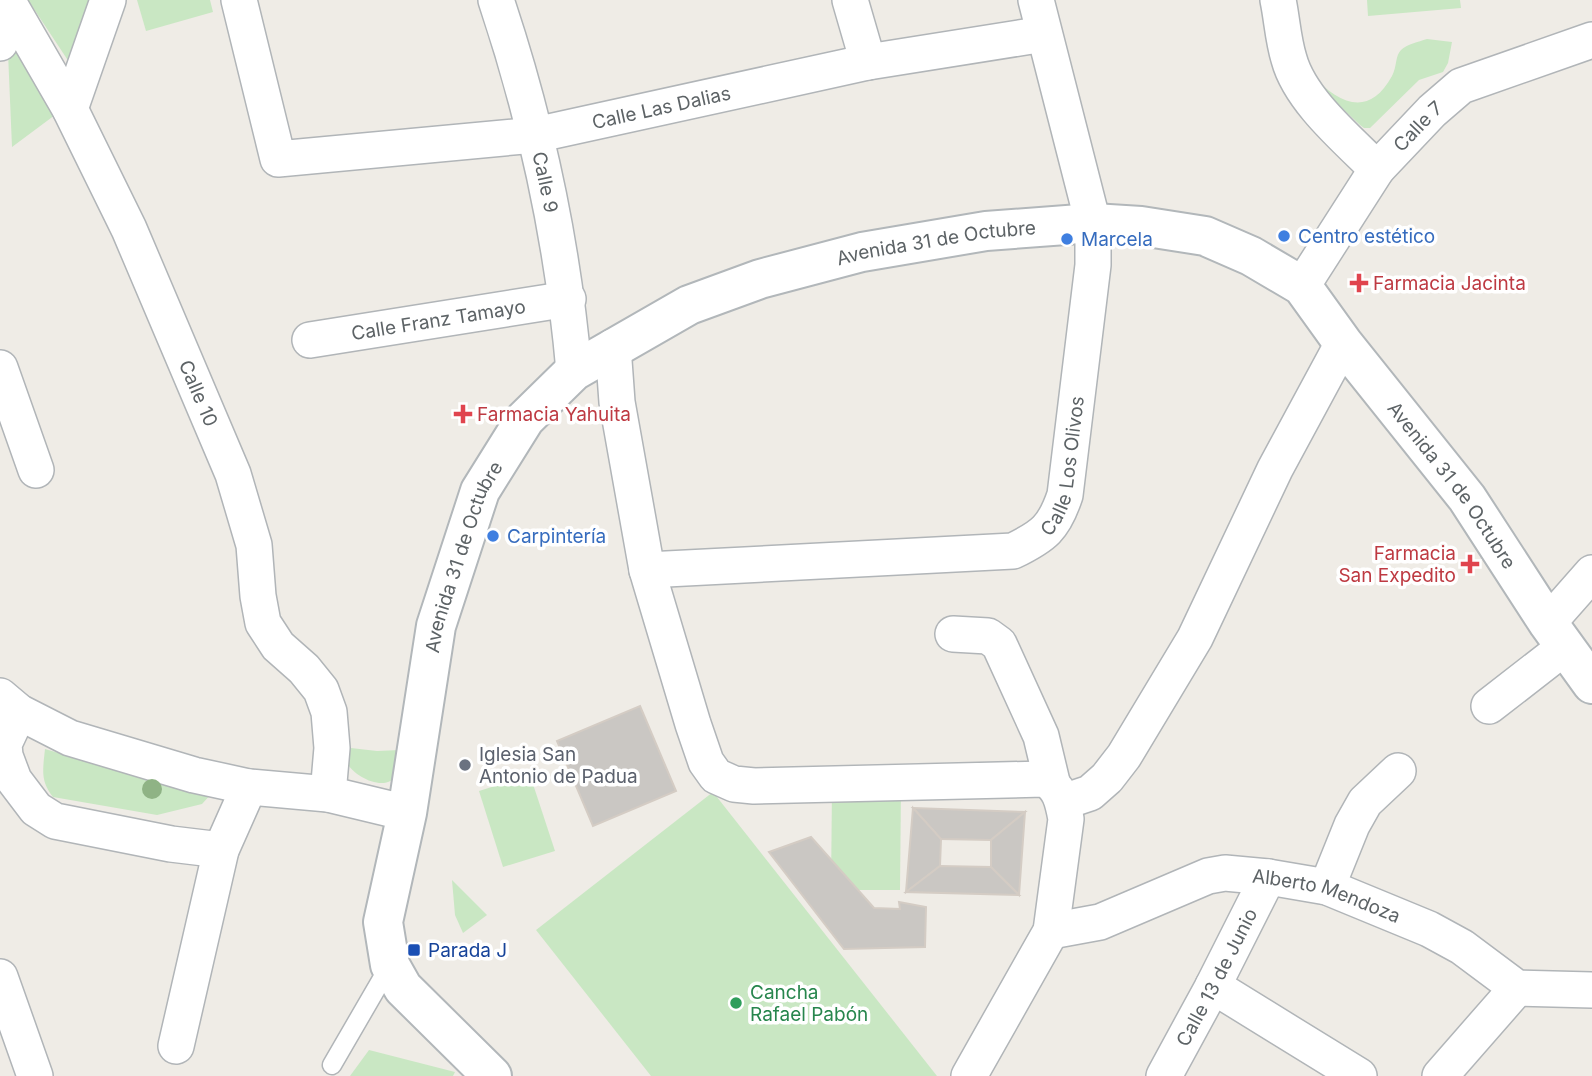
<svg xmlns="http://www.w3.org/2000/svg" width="1592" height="1076" font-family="Inter,sans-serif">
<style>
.green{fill:#c9e7c3}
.building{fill:#cac7c3;stroke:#d4ccc4;stroke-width:2}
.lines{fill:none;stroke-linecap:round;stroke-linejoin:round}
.lane-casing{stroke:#b1b5b8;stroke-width:21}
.street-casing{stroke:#b1b5b8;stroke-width:38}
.secondary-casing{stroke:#b2b7ba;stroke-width:42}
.lane{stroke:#fff;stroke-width:18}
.street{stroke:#fff;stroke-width:35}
.secondary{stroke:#fff;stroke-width:38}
.tree{fill:#8fb385}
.shop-dot{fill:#3f7fe0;stroke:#fff;stroke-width:2.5}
.health-dot{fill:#e0444e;stroke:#fff;stroke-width:2.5}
.worship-dot{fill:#6b7280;stroke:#fff;stroke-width:2.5}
.transit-dot{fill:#1a4fb4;stroke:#fff;stroke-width:2.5}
.leisure-dot{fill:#2e9e5b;stroke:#fff;stroke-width:2.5}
.labels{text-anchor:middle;stroke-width:7;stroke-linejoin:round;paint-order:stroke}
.street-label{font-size:19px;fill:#5d6366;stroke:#fff}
.shop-label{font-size:19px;fill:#366cbe;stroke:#fff;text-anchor:start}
.health-label{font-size:19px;fill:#be3a42;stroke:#fff;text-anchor:start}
.worship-label{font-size:19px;fill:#5b616d;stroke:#fff;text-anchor:start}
.transit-label{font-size:19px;fill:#164399;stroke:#fff;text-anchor:start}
.leisure-label{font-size:19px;fill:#27864d;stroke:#fff;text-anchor:start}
</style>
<rect width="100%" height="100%" fill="#efece6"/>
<g class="green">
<path d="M28,0H99L71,65Z"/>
<path d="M137,0H210L213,12L146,31Z"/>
<path d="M1367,0H1460L1461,8L1368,16Z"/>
<path d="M7,29L59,112L12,147Z"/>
<path d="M1427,39L1452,42L1448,63L1443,72L1419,80L1370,128H1364L1360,125L1307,75H1312C1339,104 1369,118 1392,76C1397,67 1395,56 1401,50C1407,44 1418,42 1427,39Z"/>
<path d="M342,747L377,751L400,750C399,757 400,766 397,773C389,794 355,778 347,763C344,759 343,752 342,747Z"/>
<path d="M45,749L131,774L212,793L202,804L157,815L53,797C40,781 43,769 45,749Z"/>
<path d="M530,775L555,851L503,867L479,791Z"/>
<path d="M832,786L901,787L900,890H831Z"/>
<path d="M713,792L937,1076H651L536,930Z"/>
<path d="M452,880L487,915L463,933L455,915Z"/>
<path d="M369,1050L455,1072L453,1076H350Z"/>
</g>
<g class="building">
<path d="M640,706L676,791L593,826L557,741Z"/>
<path d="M913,808L1025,812L991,840L941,839Z"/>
<path d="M913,808L941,839L940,866L906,892Z"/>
<path d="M1025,812L1019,895L991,867V840Z"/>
<path d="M811,837L874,908L900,909L899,902L926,907L925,947L844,949L769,852Z"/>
<path d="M940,866L991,867L1019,895L906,892Z"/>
</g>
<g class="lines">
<g class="lane-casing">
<path id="lane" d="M332,1065L390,965"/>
</g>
<g class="street-casing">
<g id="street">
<path id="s1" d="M7,0L70,109L129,229L233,474L254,545L258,596L263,623L278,646L304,669L321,690L329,712L332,748L328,794"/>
<path id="s2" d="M239,0L278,159L535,135L868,62L1044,34"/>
<path id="s3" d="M496,0C536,119 563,245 574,371"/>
<path d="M850,0L868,62"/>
<path d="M1278,0C1282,19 1283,40 1289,59C1300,100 1347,139 1377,169"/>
<path d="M0,43L7,1"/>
<path d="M70,109L108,0"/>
<path id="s4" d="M1302,286L1377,169L1432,111L1461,86L1592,40"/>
<path id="s5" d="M310,340L568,299"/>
<path d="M613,347L617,402L647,570L693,724L706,762L716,776L734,784L754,786L1044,779C1060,786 1063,803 1066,819L1051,931L969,1076"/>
<path d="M0,368L36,470"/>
<path id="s6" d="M647,570L1013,551C1044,536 1054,528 1065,495L1093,265V223L1036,0"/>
<path d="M1548,623L1592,573"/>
<path d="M953,634L988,636L999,644L1041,736L1052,782"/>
<path d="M0,696L19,712L70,738L194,775L249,787L328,794L407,813"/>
<path d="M1489,706L1565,647"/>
<path d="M19,712L4,744L5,756L14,780L36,809L55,821L171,844L221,850"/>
<path d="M1063,802L1090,793L1107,778L1124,756L1195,638L1275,469L1343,343"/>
<path d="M1327,887L1352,825L1365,802L1398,771"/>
<path id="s7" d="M1051,931L1100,922L1208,876L1225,873L1268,877L1327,887L1429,929L1462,947L1517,988L1592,990"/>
<path d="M0,977L35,1076"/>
<path d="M1213,986L1359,1076"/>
<path d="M176,1046L221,850L249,787"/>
<path id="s8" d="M1164,1076L1213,986L1268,877"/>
<path d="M1440,1076L1517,988"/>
</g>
</g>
<g class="secondary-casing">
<g id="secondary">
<path id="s9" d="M492,1076L403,988L390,965L383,922L407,813L436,626L480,491L525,419L574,371L689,305L760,279L862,252L986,231L1093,223L1141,226L1205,236L1251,256L1302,286L1343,343L1467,498L1548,623L1592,684"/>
</g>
</g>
<use href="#lane" class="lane"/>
<use href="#street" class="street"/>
<use href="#secondary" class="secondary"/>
</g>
<circle class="tree" cx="152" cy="789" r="10"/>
<g class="shop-dot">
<circle cx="1284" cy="236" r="7"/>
<circle cx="1067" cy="239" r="7"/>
<circle cx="493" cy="536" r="7"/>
</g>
<g class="health-dot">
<path d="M1355.5 272.5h7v7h7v7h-7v7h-7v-7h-7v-7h7z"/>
<path d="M459.5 403.5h7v7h7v7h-7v7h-7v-7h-7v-7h7z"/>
<path d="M1466.5 553.5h7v7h7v7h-7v7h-7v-7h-7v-7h7z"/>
</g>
<circle class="worship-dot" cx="465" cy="765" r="7"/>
<rect class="transit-dot" x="407" y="943" width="14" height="14" rx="3.5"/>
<circle class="leisure-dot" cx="736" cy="1003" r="7"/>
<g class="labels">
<g class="street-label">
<text dy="7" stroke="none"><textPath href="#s2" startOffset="551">Calle Las Dalias</textPath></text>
<text dy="7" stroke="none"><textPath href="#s4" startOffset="198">Calle 7</textPath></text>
<text dy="7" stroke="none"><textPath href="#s3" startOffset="189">Calle 9</textPath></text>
<text dy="7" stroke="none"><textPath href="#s9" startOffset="1180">Avenida 31 de Octubre</textPath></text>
<text dy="7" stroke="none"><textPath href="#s5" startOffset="130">Calle Franz Tamayo</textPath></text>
<text dy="7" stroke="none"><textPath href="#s1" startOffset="438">Calle 10</textPath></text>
<text dy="7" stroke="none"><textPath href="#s6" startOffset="474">Calle Los Olivos</textPath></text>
<text dy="7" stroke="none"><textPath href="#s9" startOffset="1810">Avenida 31 de Octubre</textPath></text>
<text dy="7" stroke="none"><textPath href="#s9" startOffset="570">Avenida 31 de Octubre</textPath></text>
<text dy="7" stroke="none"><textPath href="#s7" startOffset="289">Alberto Mendoza</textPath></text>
<text dy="7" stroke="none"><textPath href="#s8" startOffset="112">Calle 13 de Junio</textPath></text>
</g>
<g class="shop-label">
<text x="1298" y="243">Centro estético</text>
<text x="1081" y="246">Marcela</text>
<text x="507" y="543">Carpintería</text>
</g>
<g class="health-label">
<text x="1373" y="290">Farmacia Jacinta</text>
<text x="477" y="421">Farmacia Yahuita</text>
<text x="1456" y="560" text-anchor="end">Farmacia<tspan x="1456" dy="22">San Expedito</tspan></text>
</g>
<g class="worship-label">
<text x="479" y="761">Iglesia San<tspan x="479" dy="22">Antonio de Padua</tspan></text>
</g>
<g class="transit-label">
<text x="428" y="957">Parada J</text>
</g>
<g class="leisure-label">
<text x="750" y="999">Cancha<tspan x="750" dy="22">Rafael Pabón</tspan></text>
</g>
</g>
</svg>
